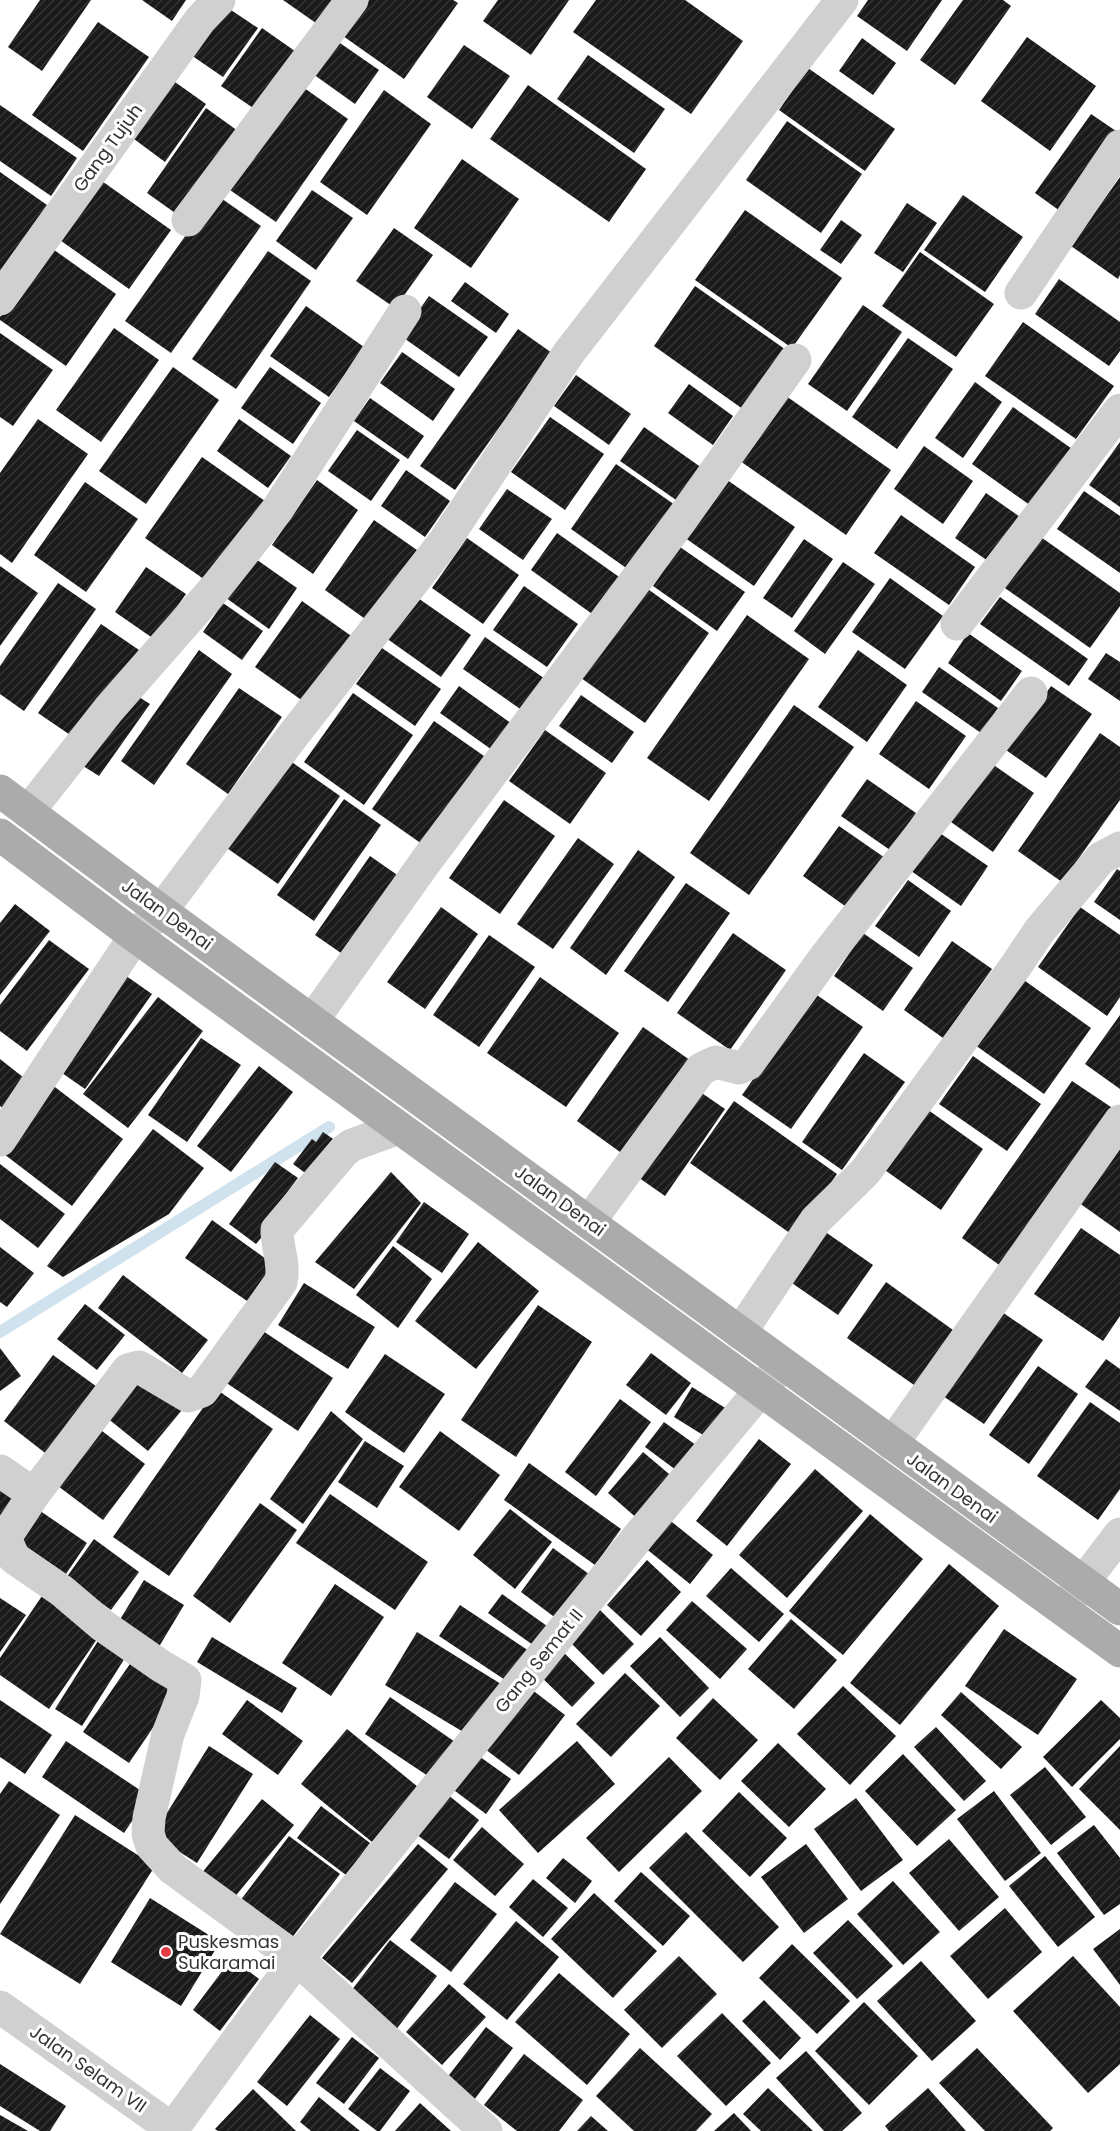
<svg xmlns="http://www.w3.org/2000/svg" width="1120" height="2131" font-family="Poppins,sans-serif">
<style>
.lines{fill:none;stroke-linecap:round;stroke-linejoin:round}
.stream{stroke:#cfe2ee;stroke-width:12}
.building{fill:url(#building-hatch)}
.minor{stroke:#d0d0d0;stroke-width:33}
.major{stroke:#ababab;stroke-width:33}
.poi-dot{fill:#e63946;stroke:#fff;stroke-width:2}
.labels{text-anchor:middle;stroke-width:6;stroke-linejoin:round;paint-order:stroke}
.street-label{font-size:18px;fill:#333;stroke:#fff}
.poi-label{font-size:18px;fill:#333;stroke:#fff;text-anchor:start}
</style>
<defs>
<pattern id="building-hatch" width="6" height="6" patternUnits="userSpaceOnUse" patternTransform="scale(1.5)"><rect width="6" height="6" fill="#1a1a1a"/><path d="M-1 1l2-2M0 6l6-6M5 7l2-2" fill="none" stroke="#333"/></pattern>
</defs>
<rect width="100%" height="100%" fill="#fff"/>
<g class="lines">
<path class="stream" d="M0,1332L329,1127"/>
</g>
<g class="building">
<path d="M40,0H91L42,71L8,47Z"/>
<path d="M142,0H186L172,21Z"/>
<path d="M283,0H343L323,28Z"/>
<path d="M369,0H453L458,3L404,79L343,36Z"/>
<path d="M498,0H569L531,55L483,21Z"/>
<path d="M596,0H685L743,41L691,114L573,32Z"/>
<path d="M868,0H942L907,51L857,16Z"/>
<path d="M963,0H1003L1011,6L955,85L920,60Z"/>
<path d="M225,6L258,28L223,77L191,55Z"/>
<path d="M98,22L149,57L83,151L32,115Z"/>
<path d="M262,28L302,56L262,114L221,86Z"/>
<path d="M1027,37L1096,86L1050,151L981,101Z"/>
<path d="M862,38L896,63L873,95L839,71Z"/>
<path d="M337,41L379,70L355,104L313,74Z"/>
<path d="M464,45L510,76L472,129L427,97Z"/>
<path d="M588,55L665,109L634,153L557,99Z"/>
<path d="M808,68L895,129L865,171L779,110Z"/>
<path d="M175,82L206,104L165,162L134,139Z"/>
<path d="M300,85L348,119L276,222L227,188Z"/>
<path d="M528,85L646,169L609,222L490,139Z"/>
<path d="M384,90L431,124L367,215L320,182Z"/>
<path d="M0,105L77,158L51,196L0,161Z"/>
<path d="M206,108L238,131L178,215L147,193Z"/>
<path d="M1091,114L1116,131L1060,211L1035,193Z"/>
<path d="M787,121L862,174L821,233L746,180Z"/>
<path d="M462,159L519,199L471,268L414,228Z"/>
<path d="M0,172L47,205L0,271Z"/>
<path d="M1120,177V275L1118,279L1071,246Z"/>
<path d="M99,179L171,230L129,289L57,238Z"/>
<path d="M312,190L353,218L316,270L276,241Z"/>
<path d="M215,194L261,226L171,353L125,321Z"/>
<path d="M963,195L1023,237L985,292L924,250Z"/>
<path d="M907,203L937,223L903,272L874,253Z"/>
<path d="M745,210L842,278L792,348L695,280Z"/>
<path d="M841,220L862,235L841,264L820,250Z"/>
<path d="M394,228L433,255L395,308L356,281Z"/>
<path d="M50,247L116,294L66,366L0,320V317Z"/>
<path d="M268,251L311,281L236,389L192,359Z"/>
<path d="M920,252L994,304L956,357L882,306Z"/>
<path d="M1059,279L1120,322V351L1109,366L1035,314Z"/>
<path d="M465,282L509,314L496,333L451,301Z"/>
<path d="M695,286L789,352L747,412L654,346Z"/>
<path d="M429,296L488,337L459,377L401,336Z"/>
<path d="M863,305L902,332L847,411L808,384Z"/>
<path d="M306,306L364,347L329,397L270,356Z"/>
<path d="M1023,322L1114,386L1076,439L985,376Z"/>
<path d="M114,328L159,360L101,442L56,410Z"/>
<path d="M518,329L552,353L455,490L420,466Z"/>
<path d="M0,333L53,370L13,426L0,417Z"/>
<path d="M908,338L953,369L897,449L852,417Z"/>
<path d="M402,352L455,389L433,421L380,383Z"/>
<path d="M173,367L219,400L146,504L99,471Z"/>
<path d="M270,367L321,403L293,444L241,408Z"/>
<path d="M576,375L631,414L609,445L554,406Z"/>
<path d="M975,382L1002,402L963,458L935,438Z"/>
<path d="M689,384L733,416L713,445L668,413Z"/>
<path d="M779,391L891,470L846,535L733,456Z"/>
<path d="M370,398L424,436L408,459L354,421Z"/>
<path d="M1013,407L1075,451L1034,508L972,464Z"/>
<path d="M550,417L604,454L565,510L511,472Z"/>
<path d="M38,419L88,454L12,563L0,554V473Z"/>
<path d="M239,419L291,456L268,488L217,451Z"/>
<path d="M644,427L702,468L679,502L620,461Z"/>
<path d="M357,430L400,460L371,501L328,471Z"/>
<path d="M1120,442V507L1089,485Z"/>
<path d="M924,446L973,481L943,524L894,489Z"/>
<path d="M202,457L265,501L208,582L145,538Z"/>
<path d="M616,464L675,505L629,570L571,529Z"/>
<path d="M406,470L450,501L425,537L381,506Z"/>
<path d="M720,475L795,527L754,586L678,533Z"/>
<path d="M317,480L358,510L313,574L272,545Z"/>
<path d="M85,482L138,519L86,592L34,555Z"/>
<path d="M507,489L552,519L523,560L479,529Z"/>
<path d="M1084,491L1120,516V573L1057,529Z"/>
<path d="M986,493L1020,517L988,561L955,538Z"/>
<path d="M901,515L975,567L949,605L874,553Z"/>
<path d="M374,520L417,550L368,621L325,590Z"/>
<path d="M557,533L622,579L595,616L531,570Z"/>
<path d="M1038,535L1120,593V606L1090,648L1002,586Z"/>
<path d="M467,538L519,575L483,624L432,588Z"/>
<path d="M804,539L833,559L792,618L763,598Z"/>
<path d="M680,547L745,592L717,631L653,586Z"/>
<path d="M250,555L297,588L269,629L222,595Z"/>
<path d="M843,562L875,584L825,654L794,631Z"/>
<path d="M0,566L38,593L0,646Z"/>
<path d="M146,567L186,594L154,639L115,612Z"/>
<path d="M890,578L943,616L905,669L852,632Z"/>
<path d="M58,583L96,609L24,711L0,694V666Z"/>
<path d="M524,586L578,624L547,667L493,630Z"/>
<path d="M645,587L709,633L645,723L581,678Z"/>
<path d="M415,596L471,635L441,677L386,638Z"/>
<path d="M1000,597L1088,659L1069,686L980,624Z"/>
<path d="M302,601L354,638L307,704L255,667Z"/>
<path d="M223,603L263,631L242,660L203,632Z"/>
<path d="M747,615L809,659L709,801L647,758Z"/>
<path d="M101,624L139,650L76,739L38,713Z"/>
<path d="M968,633L1022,671L1001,701L948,663Z"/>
<path d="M485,637L548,681L526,713L463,669Z"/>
<path d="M382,648L441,689L415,726L356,684Z"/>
<path d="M199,650L232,674L154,785L121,761Z"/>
<path d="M858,650L907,685L867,742L818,707Z"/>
<path d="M1106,653L1120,662V701L1088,679Z"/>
<path d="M939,667L998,708L981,733L922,692Z"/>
<path d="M459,686L515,726L495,752L440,713Z"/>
<path d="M1051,686L1092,714L1046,778L1006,750Z"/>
<path d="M239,688L282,717L228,794L186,764Z"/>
<path d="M131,692L150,704L99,776L80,764Z"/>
<path d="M353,693L413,735L364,805L304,762Z"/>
<path d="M581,695L634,732L612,763L559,726Z"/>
<path d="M916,701L966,736L929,789L879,754Z"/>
<path d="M794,705L854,747L749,895L690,853Z"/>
<path d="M434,721L484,756L422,844L372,809Z"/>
<path d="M545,730L606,773L570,824L509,781Z"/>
<path d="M1100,733L1120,747V800L1062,882L1018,851Z"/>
<path d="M286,758L340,796L278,884L224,846Z"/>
<path d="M985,759L1034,793L993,852L944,817Z"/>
<path d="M867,779L916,813L890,850L841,816Z"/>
<path d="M344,799L381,825L314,921L277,895Z"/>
<path d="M504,800L555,836L500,914L449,878Z"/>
<path d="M839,826L888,860L852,911L803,876Z"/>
<path d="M931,827L988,866L961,906L904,866Z"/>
<path d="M578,838L614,864L553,949L517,924Z"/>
<path d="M638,850L675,877L606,975L570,948Z"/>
<path d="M370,856L406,881L351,960L315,935Z"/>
<path d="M1117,869L1120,871V920L1094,902Z"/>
<path d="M908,880L951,911L919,957L875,926Z"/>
<path d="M686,883L730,913L668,1002L624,971Z"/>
<path d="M15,904L50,931L0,995V923Z"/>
<path d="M441,907L478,934L425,1009L387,982Z"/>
<path d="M1080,907L1120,935V997L1107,1016L1038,967Z"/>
<path d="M733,933L786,970L730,1050L677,1013Z"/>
<path d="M863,933L913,968L883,1011L834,976Z"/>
<path d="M489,935L535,967L479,1047L433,1015Z"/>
<path d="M49,940L89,969L27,1051L0,1031V1005Z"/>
<path d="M952,941L992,969L943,1038L904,1010Z"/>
<path d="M119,971L152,994L85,1089L52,1066Z"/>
<path d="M540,977L619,1033L566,1107L487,1053Z"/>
<path d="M1021,978L1091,1028L1044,1094L975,1045Z"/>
<path d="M814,993L863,1027L791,1129L742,1095Z"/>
<path d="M158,997L203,1031L128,1128L83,1094Z"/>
<path d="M1120,1015V1089L1085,1064Z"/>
<path d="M643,1027L694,1063L627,1157L577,1121Z"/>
<path d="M201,1038L241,1065L187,1142L148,1115Z"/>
<path d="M864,1053L905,1082L842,1170L802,1142Z"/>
<path d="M973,1056L1041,1104L1007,1151L939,1104Z"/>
<path d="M0,1059L33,1085L10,1114L0,1106Z"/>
<path d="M259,1066L293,1092L231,1172L197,1146Z"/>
<path d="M47,1081L123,1139L72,1206L0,1151Z"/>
<path d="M1072,1081L1114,1109L1002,1267L962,1238Z"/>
<path d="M696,1089L725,1109L665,1196L635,1175Z"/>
<path d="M734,1101L837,1174L794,1236L690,1163Z"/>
<path d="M924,1107L983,1149L941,1210L882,1168Z"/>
<path d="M153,1129L204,1168L169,1214L63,1277L47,1266Z"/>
<path d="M323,1132L339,1143L312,1178L293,1164L312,1139L316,1142Z"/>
<path d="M1120,1147V1232L1075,1200Z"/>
<path d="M275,1162L298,1178L264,1223L270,1227L256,1244L229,1224Z"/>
<path d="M0,1164L65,1214L38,1248L0,1219Z"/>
<path d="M391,1172L421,1203L354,1289L315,1262Z"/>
<path d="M424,1202L469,1234L442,1273L396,1242Z"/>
<path d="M212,1220L273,1264L247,1301L185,1258Z"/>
<path d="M1081,1228L1120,1255V1316L1103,1341L1034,1294Z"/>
<path d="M824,1231L873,1265L838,1315L789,1281Z"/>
<path d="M478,1242L539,1291L476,1369L415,1321Z"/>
<path d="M393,1246L432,1279L398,1328L356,1295Z"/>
<path d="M0,1247L34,1273L7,1307L0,1302Z"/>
<path d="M123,1275L208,1340L182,1373L98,1308Z"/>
<path d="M886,1282L953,1330L914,1385L847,1338Z"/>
<path d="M304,1283L375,1327L348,1369L278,1325Z"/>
<path d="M85,1304L125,1335L97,1370L57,1339Z"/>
<path d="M538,1305L592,1342L516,1457L461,1420Z"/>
<path d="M1002,1312L1043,1340L984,1424L943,1396Z"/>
<path d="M260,1329L333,1378L298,1431L225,1382Z"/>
<path d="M0,1348L21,1376L0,1391Z"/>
<path d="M651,1353L691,1383L666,1415L626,1385Z"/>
<path d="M385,1354L445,1394L404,1453L345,1412Z"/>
<path d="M53,1355L100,1389L49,1456L4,1421Z"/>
<path d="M1106,1359L1120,1369V1411L1085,1387Z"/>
<path d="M1038,1366L1078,1394L1029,1464L989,1435Z"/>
<path d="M140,1376L182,1410L148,1451L106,1417Z"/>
<path d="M692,1387L730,1411L711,1440L674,1417Z"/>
<path d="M216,1389L273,1429L169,1576L113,1537Z"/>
<path d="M620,1399L651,1422L596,1496L565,1472Z"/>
<path d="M1090,1402L1120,1423V1489L1098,1520L1037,1476Z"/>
<path d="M331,1411L363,1439L303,1524L270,1499Z"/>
<path d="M664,1422L700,1448L680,1473L645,1447Z"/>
<path d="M93,1424L145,1464L103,1520L50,1480Z"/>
<path d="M440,1431L500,1475L459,1531L399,1487Z"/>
<path d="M759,1439L791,1464L727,1546L696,1521Z"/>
<path d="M365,1441L404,1466L377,1508L338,1482Z"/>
<path d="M643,1452L675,1479L639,1520L608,1493Z"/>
<path d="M529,1463L621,1529L595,1565L504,1500Z"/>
<path d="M815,1469L863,1511L787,1598L739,1555Z"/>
<path d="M0,1486L15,1497L0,1519Z"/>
<path d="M330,1494L428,1562L395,1610L296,1543Z"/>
<path d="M260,1503L297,1530L230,1623L193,1596Z"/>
<path d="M33,1506L87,1543L66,1574L12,1537Z"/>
<path d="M510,1509L552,1542L515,1589L473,1555Z"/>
<path d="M870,1514L923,1559L843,1655L789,1611Z"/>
<path d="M667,1518L713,1555L690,1584L644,1547Z"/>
<path d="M94,1539L139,1572L111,1610L66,1578Z"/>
<path d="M553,1548L593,1577L561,1622L521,1592Z"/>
<path d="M647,1560L681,1592L641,1636L607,1605Z"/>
<path d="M949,1564L999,1606L900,1725L850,1683Z"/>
<path d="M731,1568L784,1614L759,1642L706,1596Z"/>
<path d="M144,1580L184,1605L154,1655L113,1631Z"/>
<path d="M335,1584L384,1617L331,1696L282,1663Z"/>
<path d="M46,1590L104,1629L49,1709L0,1675V1658Z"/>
<path d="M502,1594L547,1626L533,1645L488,1613Z"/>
<path d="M0,1598L26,1615L0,1652Z"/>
<path d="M692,1601L747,1649L720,1679L666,1630Z"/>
<path d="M594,1604L634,1644L603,1675L563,1635Z"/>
<path d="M460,1605L532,1653L511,1684L439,1636Z"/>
<path d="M791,1619L837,1660L794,1709L748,1669Z"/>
<path d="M1004,1629L1077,1679L1038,1735L965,1686Z"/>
<path d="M417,1632L501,1684L470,1736L385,1685Z"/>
<path d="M103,1633L130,1650L82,1726L55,1709Z"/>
<path d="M212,1637L297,1688L282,1713L197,1662Z"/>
<path d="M660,1637L709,1688L680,1717L630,1666Z"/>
<path d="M557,1646L595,1683L572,1707L534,1670Z"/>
<path d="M134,1658L180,1688L129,1763L83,1732Z"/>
<path d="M625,1673L660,1706L611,1757L576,1724Z"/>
<path d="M843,1686L896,1736L850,1785L797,1734Z"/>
<path d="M531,1689L565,1715L519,1775L485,1749Z"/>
<path d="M961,1692L1022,1747L1001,1769L941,1715Z"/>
<path d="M390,1697L458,1744L434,1780L365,1734Z"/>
<path d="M713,1698L758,1740L720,1780L676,1738Z"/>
<path d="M0,1700L52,1735L25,1774L0,1757Z"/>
<path d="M247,1700L303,1741L278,1775L222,1734Z"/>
<path d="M1101,1700L1120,1718V1739L1072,1787L1043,1757Z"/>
<path d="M936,1727L986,1781L964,1801L914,1747Z"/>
<path d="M347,1729L418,1787L372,1842L301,1784Z"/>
<path d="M66,1741L149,1796L124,1833L42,1777Z"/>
<path d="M577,1741L615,1784L538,1853L499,1810Z"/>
<path d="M778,1743L826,1789L789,1827L741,1781Z"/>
<path d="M209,1746L253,1774L197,1863L153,1835Z"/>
<path d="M1120,1746V1830L1079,1789Z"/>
<path d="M476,1754L511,1779L486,1814L451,1788Z"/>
<path d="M903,1754L956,1810L917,1846L865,1791Z"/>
<path d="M669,1757L702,1791L619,1872L586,1838Z"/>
<path d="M1045,1767L1086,1817L1051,1845L1010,1795Z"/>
<path d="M9,1781L60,1815L0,1904V1794Z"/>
<path d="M994,1791L1041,1853L1005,1881L957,1819Z"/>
<path d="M739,1792L787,1838L750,1877L702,1831Z"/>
<path d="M447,1794L479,1820L449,1859L416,1834Z"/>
<path d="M856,1798L903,1860L861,1891L814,1829Z"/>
<path d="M262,1799L294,1825L233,1899L201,1874Z"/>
<path d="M321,1806L370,1843L346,1875L297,1838Z"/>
<path d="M75,1815L155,1866L80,1984L0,1934Z"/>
<path d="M1094,1825L1120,1858V1904L1104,1915L1057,1853Z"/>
<path d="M482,1827L524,1864L495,1896L453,1860Z"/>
<path d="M686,1832L779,1927L743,1962L649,1868Z"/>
<path d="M289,1836L340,1874L288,1943L237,1905Z"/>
<path d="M949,1839L999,1897L959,1931L909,1873Z"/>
<path d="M418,1844L448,1869L352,1983L322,1958Z"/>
<path d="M806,1844L848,1899L804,1933L761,1877Z"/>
<path d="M1045,1856L1095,1917L1058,1947L1009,1886Z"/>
<path d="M563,1858L592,1881L575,1903L546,1878Z"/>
<path d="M641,1872L690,1916L663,1946L614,1901Z"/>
<path d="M533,1879L568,1908L543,1937L509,1907Z"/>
<path d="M893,1881L940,1932L903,1965L857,1914Z"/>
<path d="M455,1882L497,1914L451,1972L410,1940Z"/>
<path d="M594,1893L657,1951L613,1998L551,1939Z"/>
<path d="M150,1898L220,1942L181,2006L111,1962Z"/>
<path d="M1005,1908L1042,1952L988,1999L950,1956Z"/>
<path d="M848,1920L893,1966L857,1999L813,1953Z"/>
<path d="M516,1921L559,1957L507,2020L463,1984Z"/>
<path d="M1120,1929V1985L1093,1949Z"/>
<path d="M390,1940L437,1976L395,2031L348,1995Z"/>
<path d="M792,1944L850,2001L817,2034L759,1978Z"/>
<path d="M679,1956L717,1994L662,2048L624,2010Z"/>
<path d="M1073,1956L1120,2007V2064L1088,2093L1013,2011Z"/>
<path d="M232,1958L259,1979L220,2031L193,2010Z"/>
<path d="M921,1961L976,2021L932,2061L877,2001Z"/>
<path d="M559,1973L630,2034L587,2085L515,2022Z"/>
<path d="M449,1984L486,2017L442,2065L406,2032Z"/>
<path d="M764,2000L801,2038L780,2060L742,2021Z"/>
<path d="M864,2002L918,2056L869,2105L815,2051Z"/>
<path d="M722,2013L771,2063L726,2106L677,2056Z"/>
<path d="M310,2015L340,2039L287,2106L257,2082Z"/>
<path d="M486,2027L513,2048L474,2100L446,2079Z"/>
<path d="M352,2037L379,2058L344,2104L316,2083Z"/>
<path d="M640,2048L712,2114L696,2131H634L596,2096Z"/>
<path d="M977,2048L1053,2128L1050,2131H985L939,2083Z"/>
<path d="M806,2051L862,2113L842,2131H824L776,2078Z"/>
<path d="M524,2054L583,2100L559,2131H517L484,2105Z"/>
<path d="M0,2064L66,2106L50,2131H40L0,2106Z"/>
<path d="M380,2068L410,2091L380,2131H377L348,2109Z"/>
<path d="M768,2088L813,2131H761L743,2114Z"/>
<path d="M928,2088L966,2131H889L885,2126Z"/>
<path d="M253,2089L296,2131H218L215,2129Z"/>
<path d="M319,2097L360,2131H311L300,2122Z"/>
<path d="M420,2103L451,2131H395Z"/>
<path d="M734,2113L751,2131H714Z"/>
<path d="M0,2115L28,2131H0Z"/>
<path d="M591,2116L608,2131H577Z"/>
</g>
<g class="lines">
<g class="minor">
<path d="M188,220L352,0"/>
<path d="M1021,293L1120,146"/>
<path d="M0,299L200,20L219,0"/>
<path d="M957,624L1120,410"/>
<path d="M28,812L109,709L217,586L277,510L405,311"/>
<path d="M312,1021L426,861L681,520L795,360"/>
<path d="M0,1140L135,936L161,911L291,738L444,542L568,354L842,0"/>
<path d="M589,1222L701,1069L716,1062L739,1068L748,1064L823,960L1031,693"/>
<path d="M740,1333L816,1220L865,1172L1013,970L1040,930L1101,858L1120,848"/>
<path d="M892,1444L1120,1121"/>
<path d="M0,1471L34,1494L5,1538L14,1558L62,1591L102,1625L161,1666L185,1680L183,1696L168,1734L149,1818L148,1834L152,1846L173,1869L297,1959L486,2131"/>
<path d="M34,1494L128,1370L139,1367L188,1396L202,1391L281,1282C285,1264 277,1248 277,1230L344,1151L352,1145L399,1128"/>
<path d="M1063,1609L1120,1534"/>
<path d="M0,2007L175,2131"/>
<path d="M171,2131L297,1959L368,1873L642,1532L779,1368"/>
</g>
<g class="major">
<path d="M0,791L161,911L1120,1609"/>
<path d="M0,835L135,936L1120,1651"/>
</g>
</g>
<circle class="poi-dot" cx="166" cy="1952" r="6"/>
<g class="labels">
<g class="street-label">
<text transform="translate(108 148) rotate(-54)" y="6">Gang Tujuh</text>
<text transform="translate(167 915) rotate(36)" y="6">Jalan Denai</text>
<text transform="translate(560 1201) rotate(36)" y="6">Jalan Denai</text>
<text transform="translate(952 1488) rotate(36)" y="6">Jalan Denai</text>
<text transform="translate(539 1661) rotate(-51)" y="6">Gang Semat II</text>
<text transform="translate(88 2069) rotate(35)" y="6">Jalan Selam VII</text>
</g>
<g class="poi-label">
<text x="178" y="1948">Puskesmas<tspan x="178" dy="21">Sukaramai</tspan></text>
</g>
</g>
</svg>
